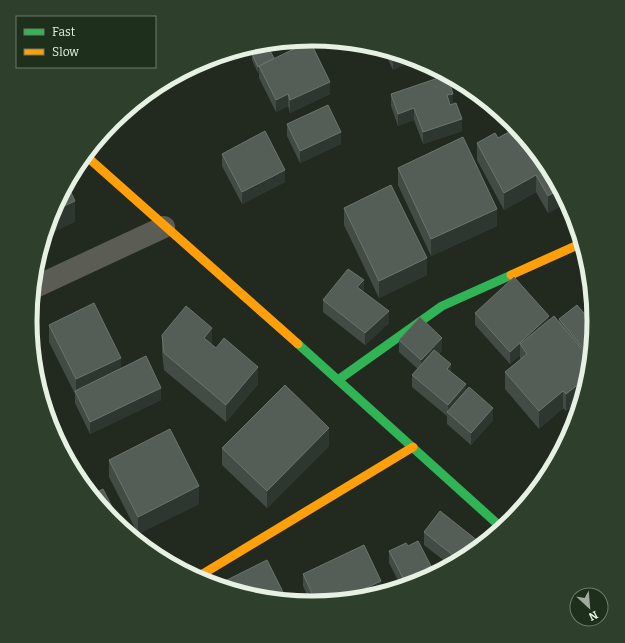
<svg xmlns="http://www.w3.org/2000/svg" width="625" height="643" font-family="Bitter,serif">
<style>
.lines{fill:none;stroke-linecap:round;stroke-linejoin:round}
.street{stroke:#5b5d54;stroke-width:22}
.fast{stroke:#30b455;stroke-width:9}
.slow{stroke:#ff9f0a;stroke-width:9}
.wall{fill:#424c45}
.shaded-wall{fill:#2e372f}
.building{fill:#545e56;stroke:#6b756c}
.rim{fill:none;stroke:#e6f1e4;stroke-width:5}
</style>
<rect width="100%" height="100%" fill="#222a20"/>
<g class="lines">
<path class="street" d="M33,288L164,227"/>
<g class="fast">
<path d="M298,344L503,529"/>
<path d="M338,380L442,306L511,275"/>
</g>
<g class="slow">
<path d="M85,155L298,344"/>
<path d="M511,275L582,243"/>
<path d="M196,578L413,447"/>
</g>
</g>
<g class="wall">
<path d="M383,49L416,59L393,70Z"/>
<path d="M252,54L274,58L330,94L290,113L288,106L276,112L259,78V73H258L252,60Z"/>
<path d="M391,94L453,104L462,131L423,144L414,120L398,126L391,106Z"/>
<path d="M287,124L341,144L300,163L287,136Z"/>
<path d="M507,124L548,165L568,202L548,213L536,192L504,210L477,160V143L498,138L507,133Z"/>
<path d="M222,154L285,182L242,204L222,166Z"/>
<path d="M398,168L497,226L431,256L398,185Z"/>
<path d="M344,208L427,275L379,298L344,225Z"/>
<path d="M364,292L389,323L365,345L323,312V300Z"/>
<path d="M475,313L549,320L559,322V319L595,326L590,377L583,397L566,411L563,408L539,429L505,389V372L520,360V355L510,364L475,325Z"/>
<path d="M49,325L121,368L161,400L90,434L75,403V394L49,342Z"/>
<path d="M162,335L212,345L258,384L226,422L164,370L162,352Z"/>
<path d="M399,340L442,350L439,354L451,372L466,391L493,420L471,445L447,424V416L412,387V375L418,369L399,352Z"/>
<path d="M329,446L267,508L222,465V448Z"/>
<path d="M109,460L199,504L138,534L109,477Z"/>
<path d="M424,532L469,557L451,566L424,545Z"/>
<path d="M408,546L431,577L420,583L402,588L389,563V551Z"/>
<path d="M303,574L381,593L373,597L367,599L311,604L303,586Z"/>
</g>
<g class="shaded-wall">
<path d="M394,52L416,59L393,70V53Z"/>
<path d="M259,66V73H258V67Z"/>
<path d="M330,82V94L290,113V100Z"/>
<path d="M288,94V106L276,112V100Z"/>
<path d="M453,94V106L447,108V95Z"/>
<path d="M414,108V120L398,126V114Z"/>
<path d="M462,119V131L423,144V132Z"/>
<path d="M341,132V144L300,163V151Z"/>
<path d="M285,170V182L242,204V192Z"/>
<path d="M536,175V192L504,210V193Z"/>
<path d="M560,189L568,202L548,213V196Z"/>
<path d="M75,201V222L45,236L53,211Z"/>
<path d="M497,209V226L431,256V239Z"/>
<path d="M427,258V275L379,298V281Z"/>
<path d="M364,280V292L357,287Z"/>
<path d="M389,311V323L365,345V333Z"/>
<path d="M549,316V328L520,344V355L510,364V352Z"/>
<path d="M212,328V346L204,338Z"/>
<path d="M442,338V350L421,372V360Z"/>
<path d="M121,358V375L76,393V379Z"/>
<path d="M38,364V382H37L35,376L34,366Z"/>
<path d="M451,364V376L447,369Z"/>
<path d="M258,367V384L226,422V405Z"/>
<path d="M590,375L583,397L566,411V394Z"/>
<path d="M466,384V396L448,413V405Z"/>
<path d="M161,388V400L90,434V422Z"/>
<path d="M563,391V408L539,429V411Z"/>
<path d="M493,408V420L471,445V433Z"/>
<path d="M329,428V446L267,508V491Z"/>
<path d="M199,486V504L138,534V517Z"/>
<path d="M431,566V577L425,580V569Z"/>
<path d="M381,581V593L373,597L367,599L338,601Z"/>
</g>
<g class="building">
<path d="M310,41L330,82L290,100L288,94L276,100L259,66Z"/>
<path d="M268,47L274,58L259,66L258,67L252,54Z"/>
<path d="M447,75L453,94L447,95L450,105L456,103L462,119L423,132L414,108L398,114L391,94Z"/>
<path d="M328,105L341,132L300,151L287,124Z"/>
<path d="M511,121L548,165L560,189L548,196L536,175L504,193L477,143L495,133L498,138L511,131L507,124Z"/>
<path d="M265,131L285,170L242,192L222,154Z"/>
<path d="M463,137L497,209L431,239L398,168Z"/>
<path d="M67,184L75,201L53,211Z"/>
<path d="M391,185L427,258L379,281L344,208Z"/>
<path d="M348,269L364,280L357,287L389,311L365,333L323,300Z"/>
<path d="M514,277L549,316L510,352L475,313Z"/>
<path d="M94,303L121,358L76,379L49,325Z"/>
<path d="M577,305L595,326L591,358L559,319Z"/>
<path d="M186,306L212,328L204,338L216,348L224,338L258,367L226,405L164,353L162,335Z"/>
<path d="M554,316L591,360L590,375L566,394L563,391L539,411L505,372L527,354L520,344Z"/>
<path d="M420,317L442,338L421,360L399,340Z"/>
<path d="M434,350L451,364L447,369L466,384L448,405L412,375Z"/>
<path d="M33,356L38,364L34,366Z"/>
<path d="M146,356L161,388L90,422L75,391Z"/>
<path d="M285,385L329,428L267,491L222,448Z"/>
<path d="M469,387L493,408L471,433L447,412Z"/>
<path d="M170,429L199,486L138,517L109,460Z"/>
<path d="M103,489L124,531L113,521L91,495Z"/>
<path d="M440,511L483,545L469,557L460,561L424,532Z"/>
<path d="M418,541L431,566L425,569L429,578L420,583L407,586L389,551L406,543L408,546Z"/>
<path d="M364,545L381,581L338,601L317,604L303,574Z"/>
<path d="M267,560L288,602L257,599L221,587L219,584Z"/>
<path d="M366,592L369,598L348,600Z"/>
</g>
<path d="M0 0H625V643H0ZM37 321a275 275 0 1 1 550 0a275 275 0 1 1-550 0Z" fill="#2e3f2b" fill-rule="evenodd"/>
<path class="rim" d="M37 321a275 275 0 1 1 550 0a275 275 0 1 1-550 0Z"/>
<rect x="16" y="16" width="140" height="52" fill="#1e2f1b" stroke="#6e7d6b"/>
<rect x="24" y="29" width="20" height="6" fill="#30b455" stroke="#6e7d6b"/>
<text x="52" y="36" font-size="12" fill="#e6f1e4">Fast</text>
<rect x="24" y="49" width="20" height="6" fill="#ff9f0a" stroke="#6e7d6b"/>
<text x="52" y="56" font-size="12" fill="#e6f1e4">Slow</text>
<g transform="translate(589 607) rotate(154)"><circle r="19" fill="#1e2f1b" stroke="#6e7d6b"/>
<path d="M0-3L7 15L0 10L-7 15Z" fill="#a1ab9f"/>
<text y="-6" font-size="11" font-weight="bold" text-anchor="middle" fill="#e6f1e4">N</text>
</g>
</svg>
